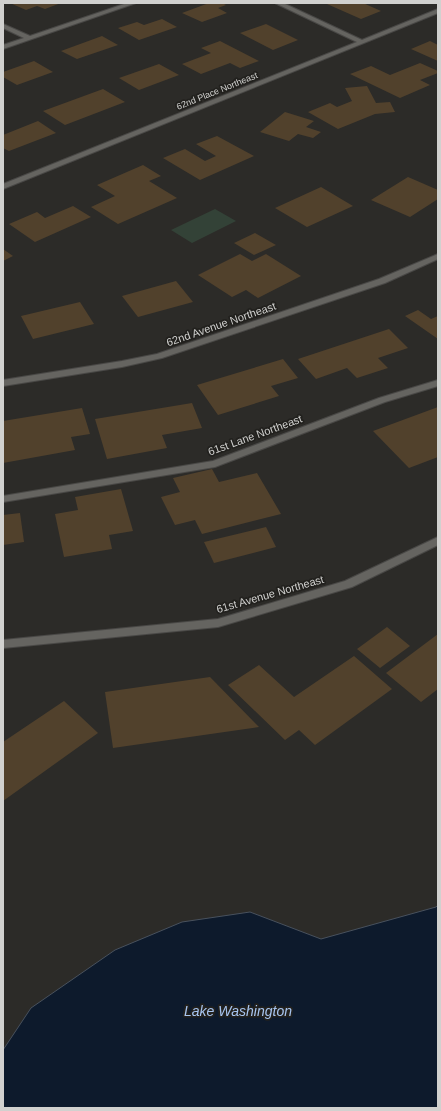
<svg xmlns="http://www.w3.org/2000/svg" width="441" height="1111" font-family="Arial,sans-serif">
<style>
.green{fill:#334237}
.water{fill:#0d1a2c;stroke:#48515d}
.building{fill:#51412c}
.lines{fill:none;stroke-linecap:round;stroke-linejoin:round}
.street-casing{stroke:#494846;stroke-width:2}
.street{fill:#656460;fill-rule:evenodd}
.labels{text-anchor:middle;stroke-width:3.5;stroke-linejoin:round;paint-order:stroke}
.far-street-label{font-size:9px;fill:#d1d1cf;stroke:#22211e}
.street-label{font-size:11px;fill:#d1d1cf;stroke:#22211e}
.near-water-label{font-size:14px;font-style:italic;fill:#a7c5f0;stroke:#22211e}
</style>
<rect width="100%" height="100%" fill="#2c2b28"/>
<path class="green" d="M215,209L236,221L192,243L171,230Z"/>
<path class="water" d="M438,905V1108H3V1050L31,1008L115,950L182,922L250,912L321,939L436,907Z"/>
<g class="building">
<path d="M10,3H61L45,9L37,6L26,10Z"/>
<path d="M209,3H222L226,5L218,8L227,13L202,22L182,13Z"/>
<path d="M331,3H363L381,11L361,19L327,4Z"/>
<path d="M162,19L177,27L139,40L118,28L137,22L144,25Z"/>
<path d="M266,24L298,40L273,50L240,33Z"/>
<path d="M102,36L118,45L77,59L61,51Z"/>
<path d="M220,41L259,61L240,68L230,63L201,74L182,64L211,53L201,48Z"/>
<path d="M430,41L438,45V61L411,49Z"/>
<path d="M34,61L53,72L17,85L3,77V72Z"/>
<path d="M420,63L438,71V73L420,80L430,85L400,98L350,74L371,66L390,75Z"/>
<path d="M159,64L179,75L139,90L119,78Z"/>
<path d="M367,86L376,103L390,102L395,112L375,114L338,129L308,112L330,103L337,107L352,101L345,88Z"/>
<path d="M103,89L125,102L65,125L43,111Z"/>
<path d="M285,112L314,121L306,127L321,132L313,138L298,134L289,141L260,132Z"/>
<path d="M38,121L56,133L9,151L3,148V135Z"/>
<path d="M217,136L254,156L200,180L163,158L185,149L205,161L216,156L196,144Z"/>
<path d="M143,165L161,176L149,181L177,198L118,224L91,207L115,196L97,185Z"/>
<path d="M408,177L438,190V199L410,217L371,200Z"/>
<path d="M321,187L353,206L307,227L275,208Z"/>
<path d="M73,206L91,217L35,242L9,224L37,212L45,218Z"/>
<path d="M255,233L276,245L254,255L234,243Z"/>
<path d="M3,249L13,256L3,261Z"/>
<path d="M240,254L252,261L266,254L301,276L258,298L246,290L232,297L198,275Z"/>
<path d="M176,281L193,302L138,317L122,296Z"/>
<path d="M80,302L94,324L33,339L21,316Z"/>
<path d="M418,310L431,319L438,316V339L405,316Z"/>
<path d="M389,329L408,348L378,358L388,368L357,378L347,368L316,379L298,359Z"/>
<path d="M283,359L298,378L271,386L279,396L218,415L197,385Z"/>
<path d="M192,403L202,428L162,435L167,448L107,459L95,419Z"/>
<path d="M438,407V457L409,468L373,431Z"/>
<path d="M82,408L90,434L71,437L75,450L3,463V421Z"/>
<path d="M212,469L219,482L257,473L281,514L202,534L195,520L175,525L161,497L180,492L173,478Z"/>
<path d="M121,489L133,531L109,535L112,549L64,557L55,514L78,510L75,497Z"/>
<path d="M20,513L24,542L3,545V515Z"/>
<path d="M266,527L276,547L214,563L204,542Z"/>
<path d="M387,627L410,646L380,668L357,649Z"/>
<path d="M438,634V689L421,702L386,673Z"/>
<path d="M354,656L392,689L315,745L299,730L285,740L228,685L259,665L294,697Z"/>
<path d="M210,677L259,727L113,748L105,692Z"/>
<path d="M64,701L98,733L3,801V742Z"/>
</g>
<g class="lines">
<g class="street-casing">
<g id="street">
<path d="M127,3H136L3,49V45L24,38L3,28V24L30,36Z"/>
<path d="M275,3H283L362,40L438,9V13L3,189V184L357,42Z"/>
<path d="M438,254V259L385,283L162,358L122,367L3,386V380L122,361L157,354L379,279Z"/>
<path d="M438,380V386L385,402L215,467L3,502V496L213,461L379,398Z"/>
<path d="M438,537V545L352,587L218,627L3,648V640L218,619L345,581Z"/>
</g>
</g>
<use href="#street" class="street"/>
</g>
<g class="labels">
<g class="far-street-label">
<text transform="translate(217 91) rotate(-22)" y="3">62nd Place Northeast</text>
</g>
<g class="street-label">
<text transform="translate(221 324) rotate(-19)" y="4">62nd Avenue Northeast</text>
<text transform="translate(255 435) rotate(-20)" y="4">61st Lane Northeast</text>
<text transform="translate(270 594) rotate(-16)" y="4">61st Avenue Northeast</text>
</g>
<g class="near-water-label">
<text x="238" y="1016">Lake Washington</text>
</g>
</g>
<rect width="441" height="1111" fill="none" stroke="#d1d1cf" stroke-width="8"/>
</svg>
